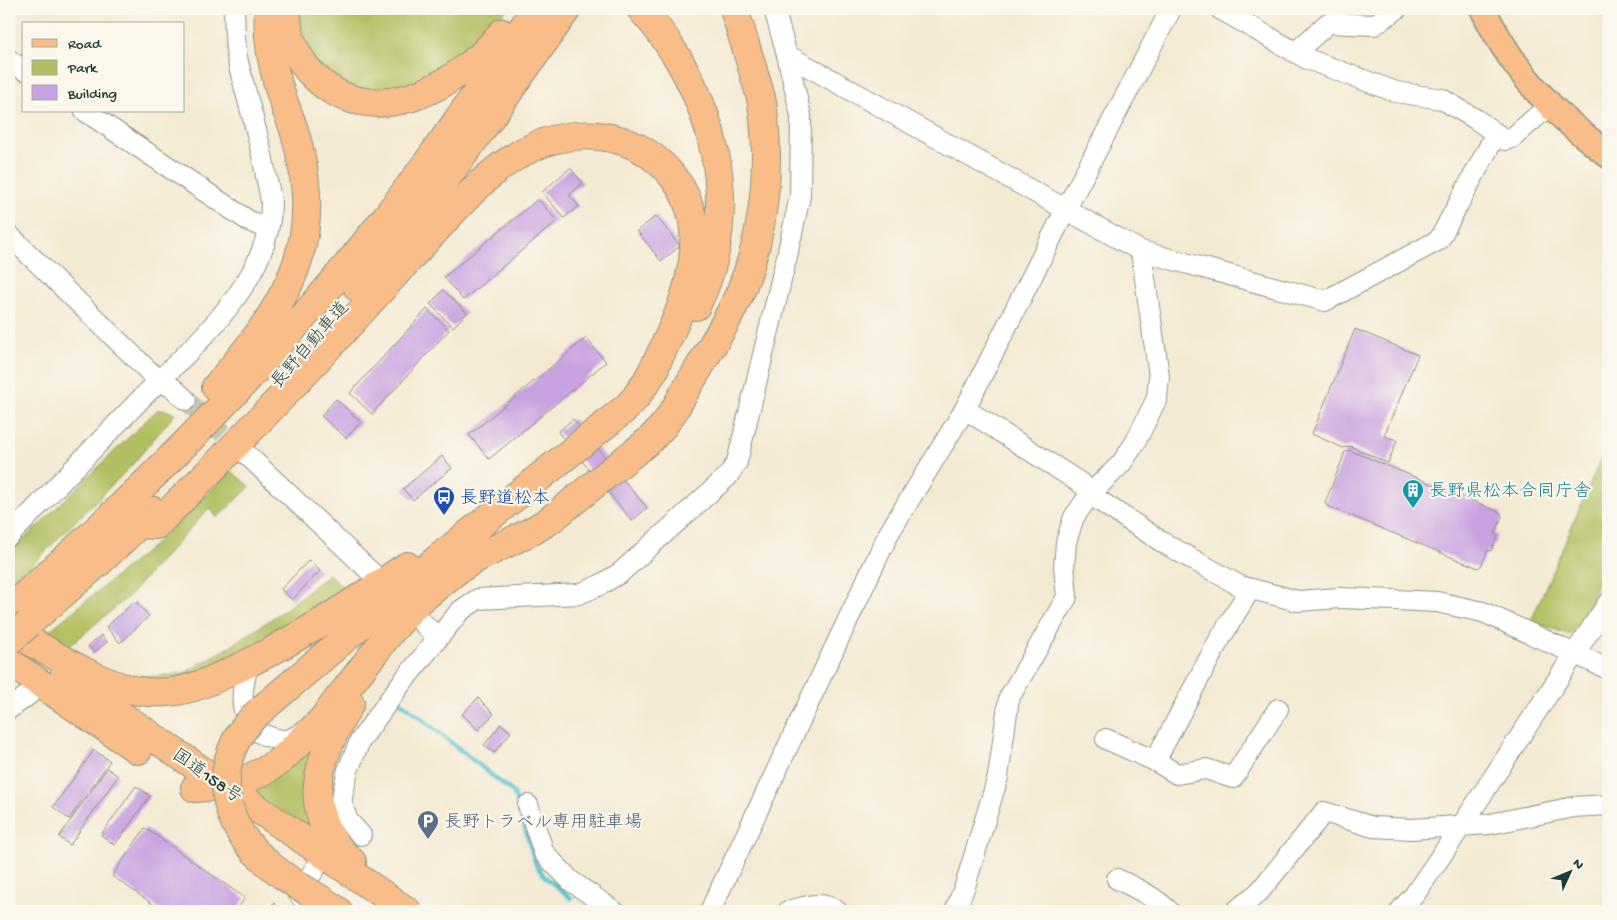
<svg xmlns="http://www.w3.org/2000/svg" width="1617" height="920" font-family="'Gochi Hand','Klee One',sans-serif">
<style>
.green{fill:#b2bf61;stroke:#687e4a}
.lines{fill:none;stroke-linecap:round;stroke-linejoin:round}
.stream{stroke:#59c4d3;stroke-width:4.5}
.building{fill:#c7a1e0}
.minor-tunnel{stroke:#c9c7b3;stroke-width:20;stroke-dasharray:20 10;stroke-linecap:butt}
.minor-casing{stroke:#8a9484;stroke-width:22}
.major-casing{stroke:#8a9484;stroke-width:28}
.highway-casing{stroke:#8a9484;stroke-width:30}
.minor{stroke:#fff;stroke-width:20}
.major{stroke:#f9bd89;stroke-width:25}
.highway{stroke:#f9bd89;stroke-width:28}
.highway-bridge-casing{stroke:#8a9484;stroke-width:30;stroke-linecap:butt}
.highway-bridge{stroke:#f9bd89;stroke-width:28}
.labels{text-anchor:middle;stroke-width:4.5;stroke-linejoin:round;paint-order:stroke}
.street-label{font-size:18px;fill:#1f3d34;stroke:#fbf7ec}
.culture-label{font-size:18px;fill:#0d838f;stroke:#fbf7ec;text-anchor:start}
.transit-label{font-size:18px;fill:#164399;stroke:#fbf7ec;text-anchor:start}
.service-label{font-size:18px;fill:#4e5e75;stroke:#fbf7ec;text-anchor:start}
</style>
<rect width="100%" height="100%" fill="#fbf7ec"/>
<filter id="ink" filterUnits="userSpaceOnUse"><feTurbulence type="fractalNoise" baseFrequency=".02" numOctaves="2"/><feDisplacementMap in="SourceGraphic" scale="10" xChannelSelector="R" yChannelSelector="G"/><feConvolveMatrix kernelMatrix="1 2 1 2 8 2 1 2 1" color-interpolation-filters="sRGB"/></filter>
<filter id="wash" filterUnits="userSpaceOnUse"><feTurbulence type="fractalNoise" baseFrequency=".0096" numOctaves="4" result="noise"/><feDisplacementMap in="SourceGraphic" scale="20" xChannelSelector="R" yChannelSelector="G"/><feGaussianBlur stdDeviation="1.12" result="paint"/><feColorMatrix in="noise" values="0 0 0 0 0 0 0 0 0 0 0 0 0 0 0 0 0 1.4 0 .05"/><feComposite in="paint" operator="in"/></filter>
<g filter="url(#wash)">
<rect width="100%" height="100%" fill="#f4ead3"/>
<g class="green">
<path d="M293,9H507L463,60L408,92L351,90L316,64Z"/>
<path d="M157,410H166L175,414L131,466L9,588V554Z"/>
<path d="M1608,442V566L1597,583L1588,608L1570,635L1531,621Z"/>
<path d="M231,471L250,487L217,518L210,507L130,595L67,648L44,635L152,547Z"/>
<path d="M329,574L350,594L234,663L152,687L126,677L159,676L184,673L233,645L290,606Z"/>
<path d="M313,739L323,745L313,834L242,790Z"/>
</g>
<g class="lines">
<path class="stream" d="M397,699L514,793L536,865L545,877L571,898"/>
</g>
<g id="blocks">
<g class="building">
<path d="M570,168L583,183L569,195L579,206L564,218L542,192Z"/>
<path d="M538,199L557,221L463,300L444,277Z"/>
<path d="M656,216L680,246L661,261L637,231Z"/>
<path d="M443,290L467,313L453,327L430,304Z"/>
<path d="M427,309L449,330L372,414L350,393Z"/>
<path d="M1355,329L1418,355L1384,436L1397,440L1388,463L1350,446L1343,448L1312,434Z"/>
<path d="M586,338L606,362L489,459L469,435Z"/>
<path d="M336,399L361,422L346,438L321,416Z"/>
<path d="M573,419L647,508L632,521L558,432Z"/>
<path d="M1349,450L1500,512L1502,517L1495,534L1498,536L1491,551L1488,550L1481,566L1478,568L1327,506L1325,503L1345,452Z"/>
<path d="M442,456L452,468L413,500L403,489Z"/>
<path d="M309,560L320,571L292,600L281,589Z"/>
<path d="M135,601L149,616L120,643L106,627Z"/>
<path d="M101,635L107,642L94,653L88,646Z"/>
<path d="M478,698L494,714L478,730L462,714Z"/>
<path d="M501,724L511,732L494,753L484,745Z"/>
<path d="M94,750L110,761L69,819L53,807Z"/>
<path d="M107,768L118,776L70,845L59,837Z"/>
<path d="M136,786L150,796L115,845L101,835Z"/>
<path d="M145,828L245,898L236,911H163L112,876Z"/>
<path d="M274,903L281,911H263Z"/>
</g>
</g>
</g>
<g filter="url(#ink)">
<use href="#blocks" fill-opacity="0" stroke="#8a9484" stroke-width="1"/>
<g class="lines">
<path class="minor-tunnel" d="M186,400L243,451"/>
<g class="minor-casing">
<g id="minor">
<path d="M1220,9L1307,59L1396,92L1442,99L1477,120L1505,140L1512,138L1550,105"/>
<path d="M1296,52L1328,23L1374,25L1397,9"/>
<path d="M787,55L1141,251L1325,301L1439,240L1496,134"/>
<path d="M9,60L24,70"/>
<path d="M85,111L249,221L268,229"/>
<path d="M9,235L158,380L173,388L186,400"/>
<path d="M965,409L1082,484L1095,498L1162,542L1240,586L1298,601L1339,598L1396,600L1437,602L1483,612L1608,669"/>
<path d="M243,451L374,575"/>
<path d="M9,536C51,492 93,449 135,405C186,352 273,283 271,202C270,194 268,184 266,176C260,137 247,100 238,62C234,45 235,26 234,9"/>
<path d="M419,619L437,638"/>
<path d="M249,663C241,688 235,725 267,736C286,743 289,741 306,730"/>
<path d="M9,709L42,685"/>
<path d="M1106,739L1155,761L1177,774L1206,769L1233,778L1278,709"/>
<path d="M1155,761L1217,644L1250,589"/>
<path d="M528,805L544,853L571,881L614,911"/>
<path d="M361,835L348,821L341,802L348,770L360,741L400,685L460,611L478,599L579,594L600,585L620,573L728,476L737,462L787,256L800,196L801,116L787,55L774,9"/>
<path d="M1117,879C1136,888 1153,896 1169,911"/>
<path d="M302,898L298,893L315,869"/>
<path d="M710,911L889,533L965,409L1066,209L1171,9"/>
<path d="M788,911C805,907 821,900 837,911"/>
<path d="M955,911L965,886L998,777L1009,698L1067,597L1064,567L1066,542L1074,517L1091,493L1121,464L1135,443L1157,398L1159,376L1141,251"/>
<path d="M1236,911L1259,892L1324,812L1373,827L1411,829L1490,824L1574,807L1608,805"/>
<path d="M1400,911L1415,894L1462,825L1608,603"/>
</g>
</g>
<g class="major-casing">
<path id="major" d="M1483,9C1499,43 1523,77 1549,104C1567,123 1589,139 1608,155"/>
</g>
<g class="highway-casing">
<g id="highway">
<path d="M287,9C286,33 294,53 309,71C368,137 457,88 502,33"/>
<path d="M641,9C713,88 746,207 696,306"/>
<path d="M358,288C434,200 500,104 567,9"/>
<path d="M216,387C288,302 328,244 294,130C289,115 282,100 278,84C271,60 267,34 269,9"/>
<path d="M140,524L156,525C229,453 300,379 368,304C394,275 420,247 446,219C469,194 494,167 525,151C579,123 644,132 679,185C718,246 674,328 646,383"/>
<path d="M9,609C136,498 256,378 363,246C425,170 480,88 536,9"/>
<path d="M28,624L98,563L153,511"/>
<path d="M9,629C45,649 99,685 139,691C151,693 165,693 177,691C197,688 216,678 234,670C296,641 351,604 407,566"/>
<path d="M9,662L138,750"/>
<path d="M64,676L407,911"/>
<path d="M350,703C318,759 296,812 352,862"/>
<path d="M261,710L441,556L626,408L636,397L655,369"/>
<path d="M195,788L223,786L240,782L266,770L282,759L322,720L392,630L419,601L456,571L475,559L534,530L550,520L651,439L664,425L675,409C696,370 724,331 741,290C765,232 771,165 762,103C760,91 755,79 752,67C746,47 740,28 734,9"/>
<path d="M320,899L338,911"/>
</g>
</g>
<use href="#minor" class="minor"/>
<use href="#major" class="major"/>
<use href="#highway" class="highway"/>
<g class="highway-bridge-casing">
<g id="highway-bridge">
<path d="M9,641L28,624"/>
<path d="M261,710C255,716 249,721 245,727C213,768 223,824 261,857C278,874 299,886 320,899"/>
</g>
</g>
<use href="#highway-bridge" class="highway-bridge"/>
</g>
</g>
<defs>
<g id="building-pin" transform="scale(1.125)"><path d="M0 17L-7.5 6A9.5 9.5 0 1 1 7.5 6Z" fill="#0f9aa8" stroke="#fbf7ec"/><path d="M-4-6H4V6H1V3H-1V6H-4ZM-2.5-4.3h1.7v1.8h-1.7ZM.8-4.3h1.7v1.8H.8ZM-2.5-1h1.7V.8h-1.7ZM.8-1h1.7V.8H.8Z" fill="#fff"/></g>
<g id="bus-pin" transform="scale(1.125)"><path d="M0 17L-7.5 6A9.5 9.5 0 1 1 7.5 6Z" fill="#1a4fb4" stroke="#fbf7ec"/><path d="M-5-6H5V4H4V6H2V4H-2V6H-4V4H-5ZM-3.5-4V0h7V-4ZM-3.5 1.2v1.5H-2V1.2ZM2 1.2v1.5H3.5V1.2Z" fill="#fff"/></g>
<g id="parking-pin" transform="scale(1.125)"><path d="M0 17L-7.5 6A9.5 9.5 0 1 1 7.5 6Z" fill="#5c6f8a" stroke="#fbf7ec"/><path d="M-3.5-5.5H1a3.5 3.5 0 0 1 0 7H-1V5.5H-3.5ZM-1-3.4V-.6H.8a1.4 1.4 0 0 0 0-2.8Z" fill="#fff"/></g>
</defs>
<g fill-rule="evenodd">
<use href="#building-pin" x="1413" y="490"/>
<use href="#bus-pin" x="444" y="497"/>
<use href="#parking-pin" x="428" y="821"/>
</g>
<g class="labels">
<g class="street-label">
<text transform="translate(309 344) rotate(-49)" y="6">長野自動車道</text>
<text transform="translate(208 775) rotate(35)" y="6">国道158号</text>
</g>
<g class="culture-label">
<text x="1429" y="496">長野県松本合同庁舎</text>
</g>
<g class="transit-label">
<text x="460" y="503">長野道松本</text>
</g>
<g class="service-label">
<text x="444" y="827">長野トラベル専用駐車場</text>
</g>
</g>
<rect width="1617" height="920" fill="none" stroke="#fbf7ec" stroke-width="30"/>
<rect x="22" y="22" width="162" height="90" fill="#fbf7ec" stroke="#a3ada2"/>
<rect x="32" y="39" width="25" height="8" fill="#f9bd89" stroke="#a3ada2"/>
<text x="68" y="48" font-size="15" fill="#1f3d34">Road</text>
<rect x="32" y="60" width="25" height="15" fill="#b2bf61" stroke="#a3ada2"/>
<text x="68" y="72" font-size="15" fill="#1f3d34">Park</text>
<rect x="32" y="85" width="25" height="15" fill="#c7a1e0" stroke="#a3ada2"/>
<text x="68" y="98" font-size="15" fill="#1f3d34">Building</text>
<g transform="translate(1570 872) rotate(46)" stroke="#fbf7ec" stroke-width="4" paint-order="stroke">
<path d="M0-4L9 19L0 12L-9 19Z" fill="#1f3d34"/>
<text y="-8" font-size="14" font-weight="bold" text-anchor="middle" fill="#1f3d34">N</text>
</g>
</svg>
